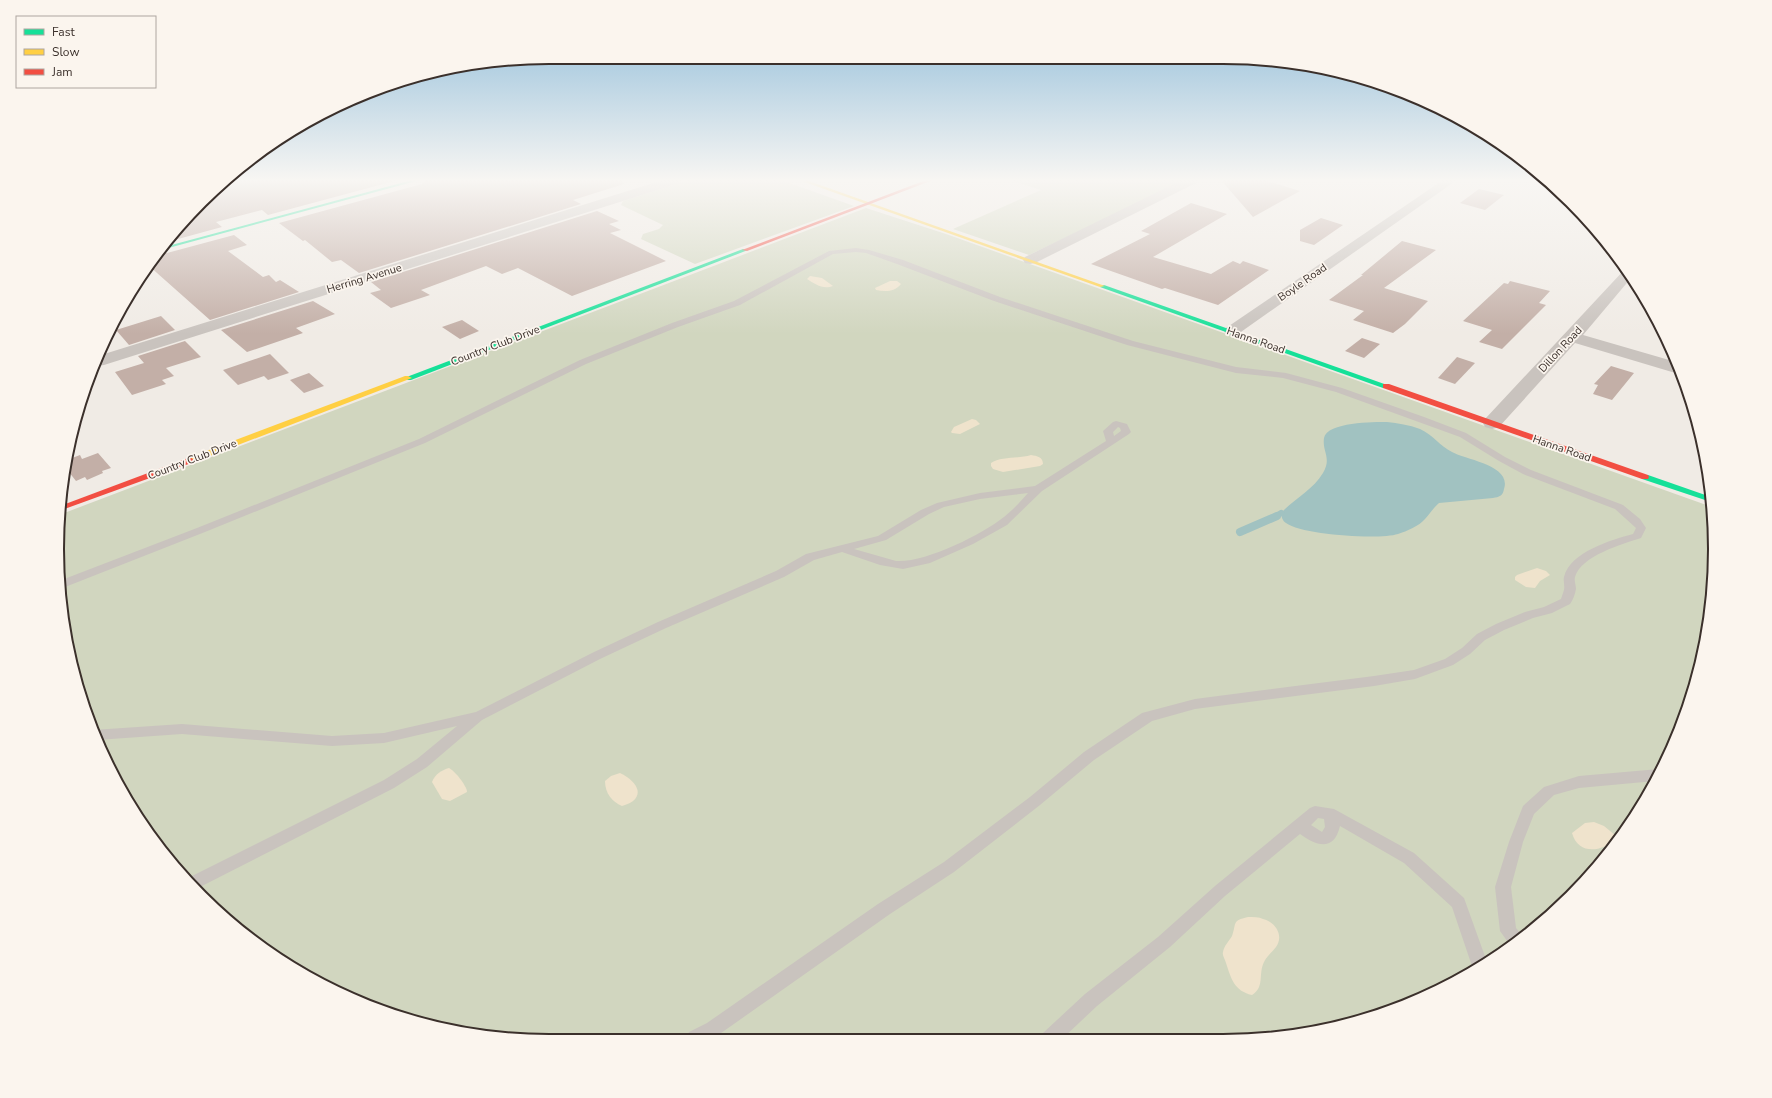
<svg xmlns="http://www.w3.org/2000/svg" width="1772" height="1098" font-family="'Nunito Sans',sans-serif">
<style>
.green{fill:#d1d6bf}
.sand{fill:#efe3cc}
.water{fill:#a1c2c1}
.lines{fill:none;stroke-linecap:round;stroke-linejoin:round}
.stream-far1{stroke:#a1c2c1;stroke-width:6}
.stream{stroke:#a1c2c1;stroke-width:8}
.building{fill:#c3afa7}
.lane{fill:#c9c3be;fill-rule:evenodd}
.street{fill:#c9c3be;fill-rule:evenodd}
.fast{fill:#16e098;fill-rule:evenodd}
.slow{fill:#ffcf43;fill-rule:evenodd}
.jam{fill:#f24e42;fill-rule:evenodd}
.labels{text-anchor:middle;stroke-width:3.5;stroke-linejoin:round;paint-order:stroke}
.far-street-label{font-size:11px;fill:#3b302b;stroke:#fbf5ee}
.rim{fill:none;stroke:#3b302b;stroke-width:2}
</style>
<rect width="100%" height="100%" fill="#f0ebe5"/>
<g class="green">
<path d="M689,180H781L854,206L695,264L641,239L643,234L659,229L663,225L621,205L623,201Z"/>
<path d="M1010,180H1187L1029,255L953,229L1041,190Z"/>
<path d="M866,208L946,234L1712,507L1714,581L1698,676L1664,766L1613,848L1548,919L1469,975L1381,1015L1255,1040L485,1037L361,1004L250,939L159,848L108,767L83,707L61,613L57,549L59,515Z"/>
</g>
<g class="sand">
<path d="M810,276L822,278L833,286C823,290 815,284 807,279Z"/>
<path d="M890,281H897L901,284C895,292 885,292 876,290L875,288Z"/>
<path d="M972,419L976,420L980,424L960,434L952,433L951,432L954,427Z"/>
<path d="M1031,455C1037,456 1043,457 1043,464L1040,466L1003,472L993,469L991,466V463C1001,456 1019,459 1031,455Z"/>
<path d="M1537,568L1546,571L1550,575L1540,581L1535,588L1526,587L1515,580V577L1517,575Z"/>
<path d="M449,768C455,771 467,786 467,792L450,801L442,799L432,782C435,774 442,770 449,768Z"/>
<path d="M620,773C639,782 647,799 622,806C612,802 605,793 605,781L611,776Z"/>
<path d="M1594,822L1604,826L1615,835V840C1601,852 1578,855 1572,833L1585,823Z"/>
<path d="M1248,917C1253,917 1259,917 1263,919C1276,922 1284,936 1276,947C1272,952 1267,956 1264,962C1258,974 1265,987 1252,995C1234,991 1231,978 1226,963C1225,959 1222,956 1223,952C1224,946 1229,941 1232,936C1237,923 1231,921 1248,917Z"/>
</g>
<path class="water" d="M1387,422C1398,423 1409,425 1420,429C1433,435 1440,446 1452,452C1466,460 1512,465 1504,489C1503,496 1499,497 1493,498L1439,503C1433,508 1430,514 1425,519C1419,526 1407,531 1398,534C1379,540 1302,535 1286,523C1282,520 1282,518 1281,513C1294,499 1313,490 1323,473C1332,458 1322,452 1324,438C1327,422 1374,422 1387,422Z"/>
<g class="lines">
<path class="stream-far1" d="M1275,517L1281,513"/>
<path class="stream" d="M1240,532L1277,516"/>
</g>
<g class="building">
<path d="M225,180H398L268,215L262,210L216,222L222,227L167,242L181,225L192,223L187,219L201,201Z"/>
<path d="M425,180H623L624,184L573,200L581,204L359,273L341,260L332,262L305,240L303,241L279,223L422,184Z"/>
<path d="M1221,180H1264L1300,191L1253,217Z"/>
<path d="M1479,189L1504,195L1485,210L1460,203Z"/>
<path d="M1191,203L1227,214L1153,257L1211,274L1233,261L1240,264L1243,261L1269,270L1218,305L1165,288L1162,289L1091,264L1150,234L1141,231Z"/>
<path d="M597,211L619,221L609,224L621,230L610,233L666,261L572,296L518,268L502,274L486,266L421,290L430,295L391,308L370,293L381,290L371,282Z"/>
<path d="M1321,218L1343,225L1314,245L1300,241V230Z"/>
<path d="M234,235L247,245L228,251L263,277L269,275L276,282L280,280L299,292L210,320L148,265L158,253H167Z"/>
<path d="M1402,241L1436,250L1384,288L1428,301L1405,324L1393,333L1353,320L1364,311L1329,300L1363,275H1361Z"/>
<path d="M1510,281L1550,291L1539,303L1546,305L1502,349L1479,342L1492,330L1463,321L1504,283L1508,284Z"/>
<path d="M313,301L335,314L296,328L303,333L247,352L221,330Z"/>
<path d="M161,316L175,330L129,345L116,330Z"/>
<path d="M462,320L479,331L460,339L442,327Z"/>
<path d="M1362,338L1380,344L1364,358L1345,351Z"/>
<path d="M185,341L201,357L166,368L174,376L162,380L166,384L132,395L115,372L144,363L138,356Z"/>
<path d="M270,354L289,373L268,380L264,376L238,385L223,370Z"/>
<path d="M1457,357L1475,363L1455,384L1438,378Z"/>
<path d="M1611,366L1634,373L1612,400L1593,394L1598,385L1594,384Z"/>
<path d="M309,373L324,386L304,393L290,380Z"/>
<path d="M98,453L111,468L102,471L103,473L87,480L85,477L76,481L65,467L67,460L80,455L82,459Z"/>
</g>
<g class="lines">
<g class="lane">
<path d="M856,248L869,250L903,260L1000,297L1133,341L1236,367L1286,373L1342,388L1424,417L1466,433L1505,457L1531,470L1623,505L1640,519L1646,528L1641,538C1622,544 1581,556 1575,577C1574,581 1576,585 1576,589C1575,594 1573,600 1570,604L1552,613L1533,618L1504,630L1485,640L1470,654L1453,665L1415,679L1374,686L1195,709L1152,721L1094,760L1040,805L954,872L890,914L714,1038H686L689,1032L707,1023L878,904L944,862L1030,797L1084,752L1142,713L1195,699L1374,676L1414,670L1445,659L1462,648L1477,634L1496,624L1525,612L1544,607L1561,599C1562,596 1563,593 1564,590C1565,586 1563,581 1564,577C1570,552 1611,540 1633,534L1636,528L1615,509L1523,474L1499,461L1460,437L1336,392L1283,378L1236,373L1127,345L994,301L897,264L866,253L856,252L833,254L740,305L678,327L586,364L425,443L205,532L60,589L59,581L197,528L419,439L580,360L672,323L734,301L829,251Z"/>
<path d="M1116,421L1127,424L1131,432L1129,434L1042,491L1007,525L973,544L930,563L903,569L880,565L842,552L814,560L784,577L666,628L600,659L482,720L427,767L394,788L198,888L188,878L384,780L417,759L457,726L384,743L332,746L182,734L97,740L93,730L182,724L332,736L384,733L476,712L592,653L658,622L776,571L806,554L878,536L921,510L937,503L980,493L1035,486L1106,441L1103,431L1113,422ZM1118,427L1120,428L1121,431L1114,436L1113,432ZM1028,493C1020,502 1013,510 1004,517C981,535 925,563 896,561L854,549L886,540L929,514L944,507L980,499Z"/>
<path d="M1659,769L1662,770L1655,781L1579,788L1554,795L1534,814L1523,842L1511,887L1516,928L1523,936L1510,945L1500,931L1495,887L1509,842L1523,806L1544,787L1579,776Z"/>
<path d="M1315,806L1334,809L1414,853L1464,898L1487,962L1474,972L1452,907L1404,863L1340,826C1334,852 1316,846 1300,834L1225,896L1170,947L1097,1006L1062,1039H1040L1043,1033L1085,994L1158,937L1215,886L1310,808ZM1318,818L1324,819L1325,827L1322,832L1311,825Z"/>
</g>
<g class="street">
<path d="M663,180H682L680,183L104,365L96,366L101,355Z"/>
<path d="M1182,180H1198L1196,183L1035,263L1030,264L1025,263L1023,260L1025,257Z"/>
<path d="M1443,180H1457L1238,334L1232,336L1226,334L1224,331L1226,328Z"/>
<path d="M1625,269L1631,278L1583,335L1676,362L1681,373L1672,372L1575,343L1499,427L1492,429L1485,427L1483,423L1485,419Z"/>
</g>
<g class="fast">
<path d="M412,180H420L161,250L164,247Z"/>
<path d="M743,249L748,250L411,380H408L404,378Z"/>
<path d="M1100,285H1104L1390,386L1389,388H1383L1100,287Z"/>
<path d="M1642,475H1648L1711,497V502L1642,479L1641,477Z"/>
</g>
<g class="slow">
<path d="M799,180H806L1105,286L1100,287Z"/>
<path d="M405,376H408L412,378L194,462H191L187,460L188,458Z"/>
</g>
<g class="jam">
<path d="M926,180H933L747,251L742,250Z"/>
<path d="M1383,384H1389L1648,475L1649,477L1648,479H1642L1383,388Z"/>
<path d="M188,458H191L195,460L194,462L59,511L60,506Z"/>
</g>
</g>
<linearGradient id="sky" x2="0" y2="1"><stop stop-color="#8bbad8"/><stop offset="0.54" stop-color="#f8f6f3"/><stop offset="1" stop-color="#f8f6f3" stop-opacity="0"/></linearGradient>
<rect width="1772" height="334" fill="url(#sky)"/>
<g class="labels">
<g class="far-street-label">
<text transform="translate(364 278) rotate(-17)" y="4">Herring Avenue</text>
<text transform="translate(1302 282) rotate(-35)" y="4">Boyle Road</text>
<text transform="translate(1256 340) rotate(19)" y="4">Hanna Road</text>
<text transform="translate(495 345) rotate(-21)" y="4">Country Club Drive</text>
<text transform="translate(1560 349) rotate(-47)" y="4">Dillon Road</text>
<text transform="translate(1562 448) rotate(19)" y="4">Hanna Road</text>
<text transform="translate(192 459) rotate(-21)" y="4">Country Club Drive</text>
</g>
</g>
<path d="M0 0H1772V1098H0ZM549 64H1223A485 485 0 0 1 1708 549V549A485 485 0 0 1 1223 1034H549A485 485 0 0 1 64 549V549A485 485 0 0 1 549 64Z" fill="#fbf5ee" fill-rule="evenodd"/>
<path class="rim" d="M549 64H1223A485 485 0 0 1 1708 549V549A485 485 0 0 1 1223 1034H549A485 485 0 0 1 64 549V549A485 485 0 0 1 549 64Z"/>
<rect x="16" y="16" width="140" height="72" fill="#fbf5ee" stroke="#aea6a0"/>
<rect x="24" y="29" width="20" height="6" fill="#16e098" stroke="#aea6a0"/>
<text x="52" y="36" font-size="12" fill="#3b302b">Fast</text>
<rect x="24" y="49" width="20" height="6" fill="#ffcf43" stroke="#aea6a0"/>
<text x="52" y="56" font-size="12" fill="#3b302b">Slow</text>
<rect x="24" y="69" width="20" height="6" fill="#f24e42" stroke="#aea6a0"/>
<text x="52" y="76" font-size="12" fill="#3b302b">Jam</text>
</svg>
